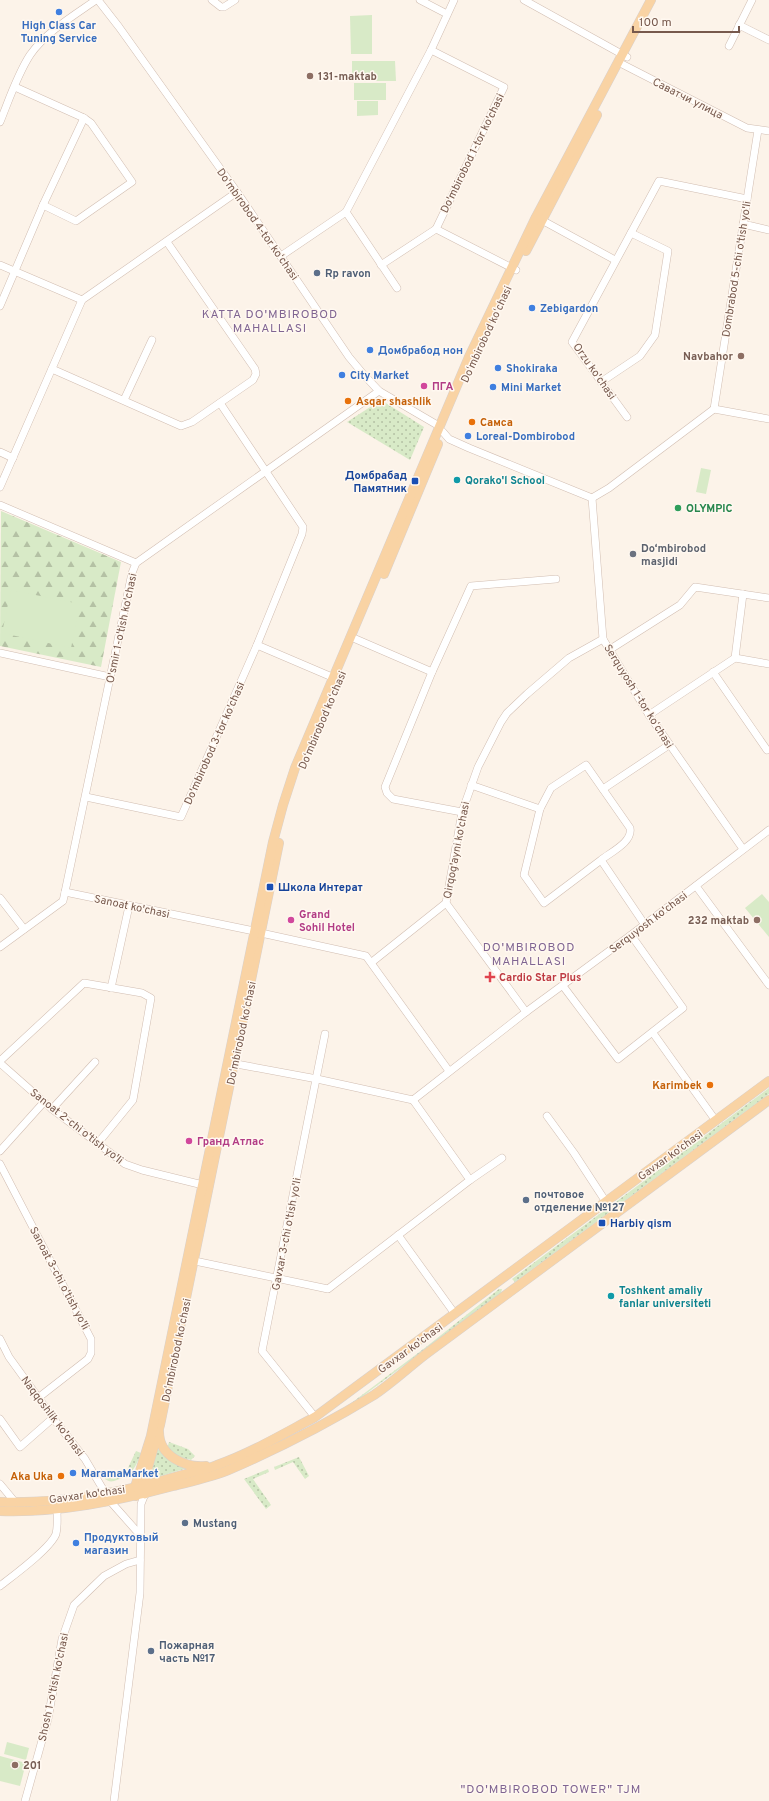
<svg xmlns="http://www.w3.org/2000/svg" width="769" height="1801" font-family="Overpass,sans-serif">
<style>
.grass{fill:url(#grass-dots)}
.forest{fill:url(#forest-firs)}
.garden{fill:#d8eac7}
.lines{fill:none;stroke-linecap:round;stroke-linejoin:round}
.minor-casing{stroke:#d1bdb1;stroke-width:8}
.major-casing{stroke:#d9d1cd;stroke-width:10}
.minor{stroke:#fff;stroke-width:7}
.major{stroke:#f9d3a4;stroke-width:9}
.shop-dot{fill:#3f7fe0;stroke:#fff8f0;stroke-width:1.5}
.education-dot{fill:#8d6e63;stroke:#fff8f0;stroke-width:1.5}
.service-dot{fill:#5c6f8a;stroke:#fff8f0;stroke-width:1.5}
.hotel-dot{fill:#d1479c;stroke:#fff8f0;stroke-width:1.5}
.food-dot{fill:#e8710a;stroke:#fff8f0;stroke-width:1.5}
.culture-dot{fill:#0f9aa8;stroke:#fff8f0;stroke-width:1.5}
.transit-dot{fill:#1a4fb4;stroke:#fff8f0;stroke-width:1.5}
.leisure-dot{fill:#2e9e5b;stroke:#fff8f0;stroke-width:1.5}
.worship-dot{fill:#6b7280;stroke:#fff8f0;stroke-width:1.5}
.health-dot{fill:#e0444e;stroke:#fff8f0;stroke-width:1.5}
.labels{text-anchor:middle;stroke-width:3;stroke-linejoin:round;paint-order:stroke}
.shop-label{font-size:11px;font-weight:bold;fill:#366cbe;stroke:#fff8f0;text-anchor:start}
.education-label{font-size:11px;font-weight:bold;fill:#785e54;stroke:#fff8f0;text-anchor:start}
.street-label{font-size:11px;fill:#77594d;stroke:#fff8f0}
.service-label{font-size:11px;font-weight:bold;fill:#4e5e75;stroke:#fff8f0;text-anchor:start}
.hotel-label{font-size:11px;font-weight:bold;fill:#b23c85;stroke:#fff8f0;text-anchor:start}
.food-label{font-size:11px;font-weight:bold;fill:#c56008;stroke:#fff8f0;text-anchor:start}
.transit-label{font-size:11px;font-weight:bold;fill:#164399;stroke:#fff8f0;text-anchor:start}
.culture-label{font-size:11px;font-weight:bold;fill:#0d838f;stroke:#fff8f0;text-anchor:start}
.leisure-label{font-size:11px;font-weight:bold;fill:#27864d;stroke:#fff8f0;text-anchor:start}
.worship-label{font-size:11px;font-weight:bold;fill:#5b616d;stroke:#fff8f0;text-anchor:start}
.health-label{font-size:11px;font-weight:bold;fill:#be3a42;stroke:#fff8f0;text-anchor:start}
.neighbourhood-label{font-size:12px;letter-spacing:1px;fill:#806592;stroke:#fff8f0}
</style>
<defs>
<pattern id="grass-dots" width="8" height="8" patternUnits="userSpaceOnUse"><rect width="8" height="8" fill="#d8eac7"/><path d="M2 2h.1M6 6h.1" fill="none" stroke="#b4c1a4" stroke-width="1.8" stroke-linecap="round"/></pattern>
<pattern id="forest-firs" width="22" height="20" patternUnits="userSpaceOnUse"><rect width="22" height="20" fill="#d8eac7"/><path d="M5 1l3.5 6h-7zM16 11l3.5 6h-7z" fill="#b4c1a4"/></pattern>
</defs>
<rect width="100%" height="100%" fill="#fcf3e9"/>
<g class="grass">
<path d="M381,400L424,427L410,460L347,422Z"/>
<path d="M769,1088V1094L515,1282L512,1279Z"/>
<path d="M499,1289H502L501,1293L351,1405L350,1404L426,1347Z"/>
<path d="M169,1442L188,1449L195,1456L191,1460L180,1457L167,1449Z"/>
<path d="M157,1448L166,1457L187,1468L161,1476H151Z"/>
<path d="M136,1451L141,1453C136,1467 132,1475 117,1480C112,1482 109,1482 105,1479L103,1474L109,1471L111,1476L118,1475L127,1470Z"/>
<path d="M299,1457L309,1476L305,1479L293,1462L275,1470L274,1467Z"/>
<path d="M268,1469L269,1472L253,1479L271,1505L266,1509L244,1479Z"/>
</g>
<path class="forest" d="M1,511L121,562L101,667L0,646Z"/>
<g class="garden">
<path d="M372,15V54H351L350,16Z"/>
<path d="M352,61H395L396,81H352Z"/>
<rect x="354" y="83" width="32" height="17"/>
<path d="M357,101H378V115L357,116Z"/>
<path d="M701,468L711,470L706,494L696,492Z"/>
<path d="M11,590L80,604L71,648L2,633Z"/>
<path d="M762,894L769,902V937L745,908Z"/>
<path d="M7,1742L29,1748L26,1760L4,1754Z"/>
<path d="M0,1756L26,1763L20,1786L0,1781Z"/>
</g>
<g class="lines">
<g class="minor-casing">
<g id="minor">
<path d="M98,0L119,27L237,192L349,357L364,375L379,391L439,426"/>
<path d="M212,0L221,7H224L235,0"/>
<path d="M420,0L447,14"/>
<path d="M524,0L627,57"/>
<path d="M739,25L769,40"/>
<path d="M729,46L752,0"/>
<path d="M431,50L504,87L436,229"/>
<path d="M618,62L747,128L769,131"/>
<path d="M15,87L84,118L91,123L132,182L76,221L43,205"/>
<path d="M0,122C9,100 17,75 30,55C46,32 73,16 96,0"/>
<path d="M346,212L397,288"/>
<path d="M538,218L615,260"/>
<path d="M743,224L769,230"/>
<path d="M281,256L346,212L431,50L454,0"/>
<path d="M0,265L82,300"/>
<path d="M381,265L436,229L516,270"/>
<path d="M0,306L43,205L84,118"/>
<path d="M52,369L181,426L192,422L253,380L256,374L255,369L167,242"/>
<path d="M601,382L640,356L655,335L668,251L631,233"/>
<path d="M124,400L152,340"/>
<path d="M714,409L758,130"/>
<path d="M714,409L769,419"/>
<path d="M627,417L572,342L659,181L747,199"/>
<path d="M443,432L449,439L469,448L592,498"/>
<path d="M0,452L13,458"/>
<path d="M0,487L82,300L237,192"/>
<path d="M592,498L603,639L649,715L743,849"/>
<path d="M592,498L609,488L714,409"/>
<path d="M0,505L136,563"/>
<path d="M351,637L432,672"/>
<path d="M257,645L339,680"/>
<path d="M609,650L680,605L695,587L769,598"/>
<path d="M0,653L110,677"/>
<path d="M735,658L769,664"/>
<path d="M713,672L767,750"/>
<path d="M649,715L735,658L743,594"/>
<path d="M471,785L540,809"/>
<path d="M603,789L669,745"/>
<path d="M86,797L181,817L257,645L302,534L303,527L220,403"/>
<path d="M462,812L393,799L387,793L385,787L432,672L471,586L556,579"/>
<path d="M601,860L544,903L524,875L540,809L551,788L586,765L630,828C633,842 611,852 601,860L645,925"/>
<path d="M696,886L769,985"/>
<path d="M65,892L132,573L136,563L379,391"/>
<path d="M0,898L24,929"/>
<path d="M446,903L526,1012"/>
<path d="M261,933L366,956L449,1071"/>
<path d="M0,947L63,901L65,892L254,931"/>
<path d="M372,962L446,903L462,812L478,767L501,722L507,713L527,694L569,658L603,639"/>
<path d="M563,986L618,1059L683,1008L631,935"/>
<path d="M111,988L129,906"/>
<path d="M653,1033L716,1121"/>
<path d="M0,1061L84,983L142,993L151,998L133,1100L98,1143"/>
<path d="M0,1063L52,1109L125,1164L142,1170L207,1186"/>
<path d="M413,1100L526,1012L631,935L769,830"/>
<path d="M52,1109L95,1062"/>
<path d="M547,1116L574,1153L606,1202"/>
<path d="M0,1151L44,1102"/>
<path d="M0,1164L91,1339V1353L88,1359L38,1398"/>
<path d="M470,1180L502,1158"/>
<path d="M398,1235L455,1314"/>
<path d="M190,1260L328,1289L470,1180L413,1100L317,1079L231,1063"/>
<path d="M0,1339L9,1357L53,1418L85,1459L110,1501L141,1536"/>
<path d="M315,1417L262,1351L325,1034"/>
<path d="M0,1419L20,1447L53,1418"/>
<path d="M0,1484L15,1502"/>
<path d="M0,1586C14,1575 50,1549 56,1534C58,1526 57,1517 57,1509"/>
<path d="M25,1801L48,1719L62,1639L74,1605L104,1576L126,1564L140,1560"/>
<path d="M114,1801L140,1593L141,1504L145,1494"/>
</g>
</g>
<g class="major-casing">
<g id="major">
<path d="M526,251L597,115"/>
<path d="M384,574L438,444"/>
<path d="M159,1432C159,1456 185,1468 206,1466"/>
<path d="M145,1494L146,1474L160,1425L279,843"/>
<path d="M136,1496L135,1487L151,1436L273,842L283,805L295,768L469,357L536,217L651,0"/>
<path d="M0,1502C60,1504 125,1492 182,1475C194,1472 206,1470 217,1465C251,1453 283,1434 315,1417L769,1081"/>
<path d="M0,1511C59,1513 117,1501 173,1486C193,1481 213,1477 231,1469C279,1448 330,1422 374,1395C392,1383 409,1367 426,1354L769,1100"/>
</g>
</g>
<use href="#minor" class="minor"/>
<use href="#major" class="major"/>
</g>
<g class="shop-dot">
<circle cx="59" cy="12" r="4"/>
<circle cx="532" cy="308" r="4"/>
<circle cx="370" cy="350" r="4"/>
<circle cx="498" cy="368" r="4"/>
<circle cx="342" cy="375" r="4"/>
<circle cx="493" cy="387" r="4"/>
<circle cx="468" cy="436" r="4"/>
<circle cx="73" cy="1473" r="4"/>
<circle cx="76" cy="1543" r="4"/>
</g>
<g class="education-dot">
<circle cx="310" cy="76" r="4"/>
<circle cx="741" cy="356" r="4"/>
<circle cx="757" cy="920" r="4"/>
<circle cx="15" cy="1765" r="4"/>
</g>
<g class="service-dot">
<circle cx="317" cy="273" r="4"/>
<circle cx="526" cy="1200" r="4"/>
<circle cx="185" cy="1523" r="4"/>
<circle cx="151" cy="1651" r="4"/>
</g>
<g class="hotel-dot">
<circle cx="424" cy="386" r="4"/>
<circle cx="291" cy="920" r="4"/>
<circle cx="189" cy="1141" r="4"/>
</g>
<g class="food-dot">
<circle cx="348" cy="401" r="4"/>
<circle cx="472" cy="422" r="4"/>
<circle cx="710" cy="1085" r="4"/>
<circle cx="61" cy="1476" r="4"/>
</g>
<g class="culture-dot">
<circle cx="457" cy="480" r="4"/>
<circle cx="611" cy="1296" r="4"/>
</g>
<g class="transit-dot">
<rect x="411" y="477" width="8" height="8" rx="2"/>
<rect x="266" y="883" width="8" height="8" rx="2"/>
<rect x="598" y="1219" width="8" height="8" rx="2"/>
</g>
<circle class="leisure-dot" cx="678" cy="508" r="4"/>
<circle class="worship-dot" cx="633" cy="554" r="4"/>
<path class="health-dot" d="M488 971h4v4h4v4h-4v4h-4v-4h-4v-4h4z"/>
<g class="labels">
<g class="shop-label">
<text x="59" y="29" text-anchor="middle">High Class Car<tspan x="59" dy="13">Tuning Service</tspan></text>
<text x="540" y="312">Zebigardon</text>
<text x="378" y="354">Домбрабод нон</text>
<text x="506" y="372">Shokiraka</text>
<text x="350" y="379">City Market</text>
<text x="501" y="391">Mini Market</text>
<text x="476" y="440">Loreal-Dombirobod</text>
<text x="81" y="1477">MaramaMarket</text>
<text x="84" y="1541">Продуктовый<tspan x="84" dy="13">магазин</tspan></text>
</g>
<g class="education-label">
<text x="318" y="80">131-maktab</text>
<text x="733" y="360" text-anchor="end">Navbahor</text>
<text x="749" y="924" text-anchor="end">232 maktab</text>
<text x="23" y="1769">201</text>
</g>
<g class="street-label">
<text transform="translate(688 98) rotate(27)" y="4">Саватчи улица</text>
<text transform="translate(472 153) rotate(-64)" y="4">Do'mbirobod 1-tor ko'chasi</text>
<text transform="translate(258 224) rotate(55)" y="4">Doʻmbirobod 4-tor koʻchasi</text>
<text transform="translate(736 269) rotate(-81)" y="4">Dombrabod 5-chi o'tish yo'li</text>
<text transform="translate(486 334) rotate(-65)" y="4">Doʻmbirobod koʻchasi</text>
<text transform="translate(595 371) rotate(55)" y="4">Orzu ko'chasi</text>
<text transform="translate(121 628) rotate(-78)" y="4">O'smir 1-o'tish ko'chasi</text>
<text transform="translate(639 696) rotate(58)" y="4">Serquyosh 1-tor koʻchasi</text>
<text transform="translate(322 720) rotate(-67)" y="4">Doʻmbirobod koʻchasi</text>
<text transform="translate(214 743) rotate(-66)" y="4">Do'mbirobod 3-tor ko'chasi</text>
<text transform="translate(456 850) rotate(-79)" y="4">Qirqog'ayni ko'chasi</text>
<text transform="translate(132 906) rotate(12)" y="4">Sanoat ko'chasi</text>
<text transform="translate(648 922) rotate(-37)" y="4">Serquyosh ko'chasi</text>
<text transform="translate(241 1033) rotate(-78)" y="4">Doʻmbirobod koʻchasi</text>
<text transform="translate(77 1126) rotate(38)" y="4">Sanoat 2-chi o'tish yo'li</text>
<text transform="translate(670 1155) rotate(-36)" y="4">Gavxar ko'chasi</text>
<text transform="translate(286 1234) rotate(-79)" y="4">Gavxar 3-chi o'tish yo'li</text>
<text transform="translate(60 1278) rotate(62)" y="4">Sanoat 3-chi o'tish yo'li</text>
<text transform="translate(410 1348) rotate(-36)" y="4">Gavxar ko'chasi</text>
<text transform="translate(176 1350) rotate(-78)" y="4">Doʻmbirobod koʻchasi</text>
<text transform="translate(53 1416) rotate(53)" y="4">Naqqoshlik ko'chasi</text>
<text transform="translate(87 1494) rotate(-8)" y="4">Gavxar ko'chasi</text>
<text transform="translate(53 1687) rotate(-78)" y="4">Shosh 1-o'tish ko'chasi</text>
</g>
<g class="service-label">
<text x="325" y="277">Rp ravon</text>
<text x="534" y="1198">почтовое<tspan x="534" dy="13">отделение №127</tspan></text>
<text x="193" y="1527">Mustang</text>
<text x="159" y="1649">Пожарная<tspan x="159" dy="13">часть №17</tspan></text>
</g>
<g class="hotel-label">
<text x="432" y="390">ПГА</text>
<text x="299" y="918">Grand<tspan x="299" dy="13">Sohil Hotel</tspan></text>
<text x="197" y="1145">Гранд Атлас</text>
</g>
<g class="food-label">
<text x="356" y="405">Asqar shashlik</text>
<text x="480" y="426">Самса</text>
<text x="702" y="1089" text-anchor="end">Karimbek</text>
<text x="53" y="1480" text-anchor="end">Aka Uka</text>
</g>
<g class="transit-label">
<text x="407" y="479" text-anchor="end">Домбрабад<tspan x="407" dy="13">Памятник</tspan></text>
<text x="278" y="891">Школа Интерат</text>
<text x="610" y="1227">Harbiy qism</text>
</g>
<g class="culture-label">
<text x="465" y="484">Qorako'l School</text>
<text x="619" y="1294">Toshkent amaliy<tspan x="619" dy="13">fanlar universiteti</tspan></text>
</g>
<g class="leisure-label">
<text x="686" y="512">OLYMPIC</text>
</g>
<g class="worship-label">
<text x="641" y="552">Do‘mbirobod<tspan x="641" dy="13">masjidi</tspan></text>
</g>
<g class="health-label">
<text x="499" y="981">Cardio Star Plus</text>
</g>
<g class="neighbourhood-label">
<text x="270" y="318">KATTA DO'MBIROBOD<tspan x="270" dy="14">MAHALLASI</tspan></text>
<text x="529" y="951">DO'MBIROBOD<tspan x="529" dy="14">MAHALLASI</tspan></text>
<text x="551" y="1793">"DO'MBIROBOD TOWER" TJM</text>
</g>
</g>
<path d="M633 26v6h106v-6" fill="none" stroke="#77594d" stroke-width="2"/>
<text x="639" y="26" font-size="12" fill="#77594d" stroke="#fff8f0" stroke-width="3" paint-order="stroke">100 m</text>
</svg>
